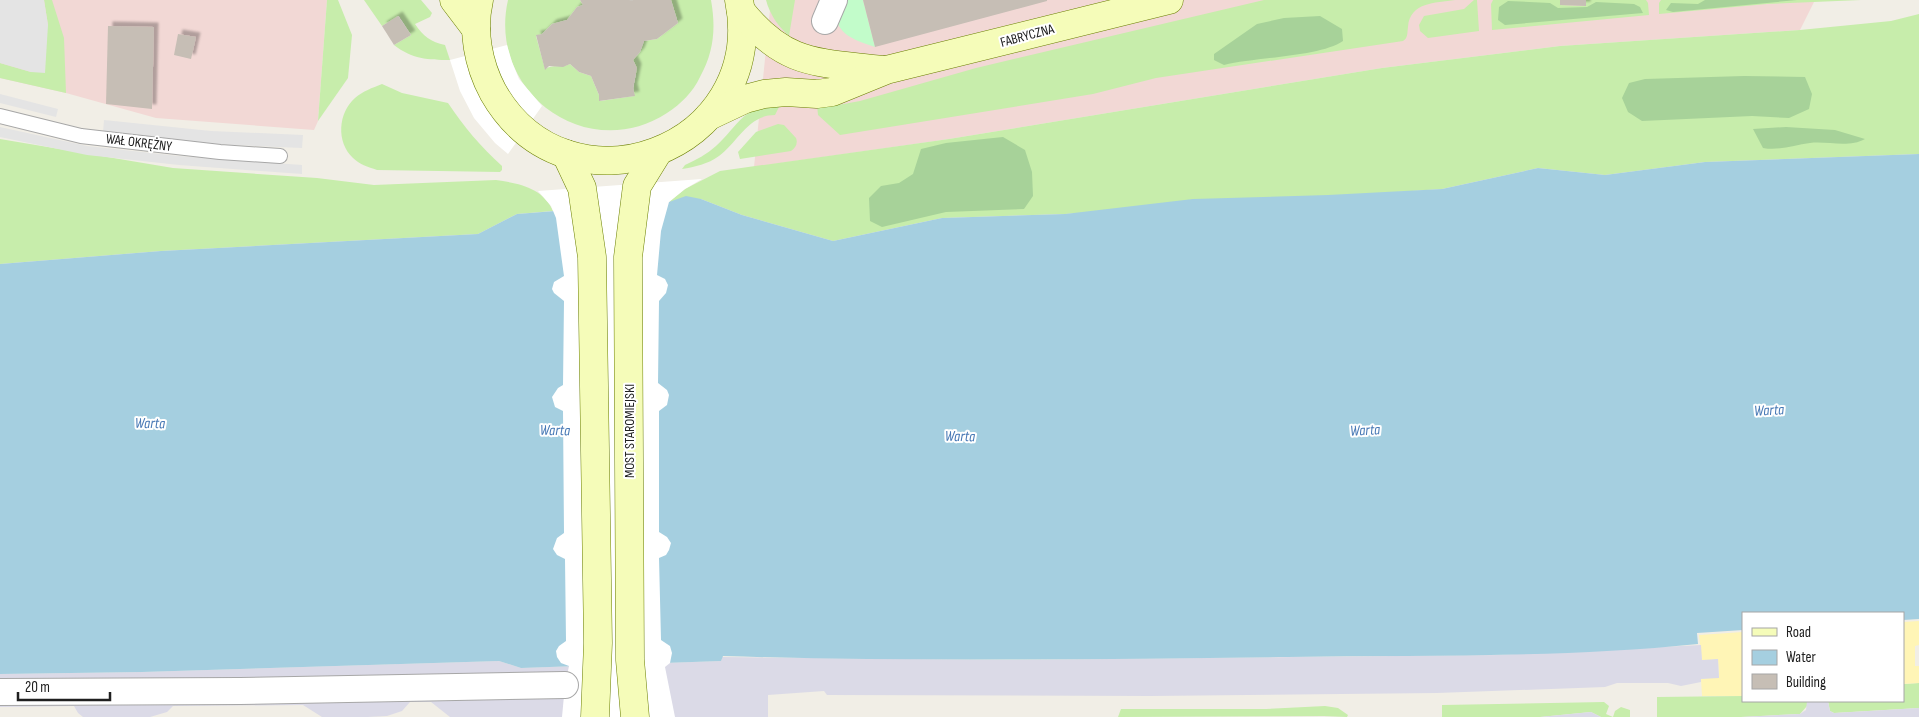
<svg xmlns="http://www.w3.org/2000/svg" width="1919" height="717" font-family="'Sofia Sans Condensed',sans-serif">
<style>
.commercial{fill:#f2d8d5}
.grass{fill:#c7edab}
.forest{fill:#a7d299}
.sand{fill:#fff5b6}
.park{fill:#c2fcca}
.parking{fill:#e4e4e4}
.plaza{fill:#dbdae7}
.water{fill:#a5cfe0}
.pier{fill:#fff}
.building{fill:#c6beb5;filter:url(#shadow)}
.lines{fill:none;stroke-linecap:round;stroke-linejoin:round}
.lane-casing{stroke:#a7a7a7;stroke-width:16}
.street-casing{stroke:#a7a7a7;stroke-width:28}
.secondary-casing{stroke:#697e00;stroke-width:29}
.lane{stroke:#fff;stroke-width:14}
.street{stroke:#fff;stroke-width:26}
.secondary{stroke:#f5fcb9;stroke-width:28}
.labels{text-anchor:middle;stroke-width:4;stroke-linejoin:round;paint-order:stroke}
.street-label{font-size:14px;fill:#202020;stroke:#fff}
.water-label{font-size:15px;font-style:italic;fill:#4778b5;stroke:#fff}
</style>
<defs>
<filter id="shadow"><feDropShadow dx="4.5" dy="-4.5" stdDeviation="1" flood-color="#0004"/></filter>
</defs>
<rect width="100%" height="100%" fill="#f1eee6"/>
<g class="commercial">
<path d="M0,0H327L318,121L314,130L156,118L66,93L0,78Z"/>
<path d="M771,0H1815L1800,30L1560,46L1382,68L949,139L754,167Z"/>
</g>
<g class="grass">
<path d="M44,0H52L64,38L66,93L0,78V63L31,72L48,25Z"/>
<path d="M327,0H338L352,35L348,78L318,121Z"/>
<path d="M364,0H421L432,13L430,17L415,24C423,36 431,42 445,45L450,60C428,60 412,59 394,45L411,35L399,16L382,26Z"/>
<path d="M508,0H580L583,5L577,7L567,20L552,24L542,34L536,36L545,69C553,64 561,68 570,64L579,72L591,76L599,95L600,101L634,96C631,84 641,72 633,60L640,52L644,41L657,39L678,23L671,0H711C716,28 714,52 700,77C693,92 681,104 667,113C587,165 487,92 508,0Z"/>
<path d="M766,0H795L789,36C778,26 770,15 766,0Z"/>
<path d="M1264,0H1455C1435,3 1410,2 1408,27C1407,34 1408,38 1403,41L1156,78L1093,94L840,135L818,115L817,105H838L860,101L976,68Z"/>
<path d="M1474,0H1477L1479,31L1428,38L1420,31L1419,25L1424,16L1464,9Z"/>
<path d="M1493,0H1560V5L1585,6L1586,0H1646L1648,3L1649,15L1492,30L1491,4Z"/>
<path d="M1661,0H1861L1767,4L1659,14V3Z"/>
<path d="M1919,14V154L1705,162L1605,175L1538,168L1442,189L1065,214L942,218L833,241L742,215L701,199L669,202L685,189L720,171L949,139L1382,68L1560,46L1800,30L1891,21Z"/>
<path d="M382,84L402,93L448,103C464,127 481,147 502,166V170L500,172L377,170C368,167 359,164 353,158C336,142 338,113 355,98C363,91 372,88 382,84Z"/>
<path d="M780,105L775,115C748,115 738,142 719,156C708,164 695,167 682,169L685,165C696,160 707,154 716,146C741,123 740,108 780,105Z"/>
<path d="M778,124L784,125L796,138C798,143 796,148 791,151L740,159L738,152L756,132Z"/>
<path d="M0,139L173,168L317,178L374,185L496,180C518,183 544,188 553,211L517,214L478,234L161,251L0,264Z"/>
<path d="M1919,683V708L1834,713L1830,711L1828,701H1903V684Z"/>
<path d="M1743,696V701H1807V706L1800,714L1741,717H1657V697Z"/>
<path d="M1604,702L1609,706L1606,714L1613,717L1615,711L1621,707L1630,710V717H1637H1601L1591,712L1540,717H1442V705Z"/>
<path d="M1325,706L1338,708L1348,715L1347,717L1324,716L1118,717L1121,709H1266Z"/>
</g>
<g class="forest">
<path d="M1705,0H1797L1673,12L1666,10L1671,3L1698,4Z"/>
<path d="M1508,1L1550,3L1558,8L1587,7L1596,2L1634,4L1640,7L1643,13L1505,25L1498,20L1499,7Z"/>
<path d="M1320,16L1342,29L1343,41C1320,57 1255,57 1224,65L1214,60V54L1257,24L1284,18Z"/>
<path d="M1744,76L1805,77L1812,94L1809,109L1789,118L1752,116L1642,121L1628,112L1622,98L1629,83L1645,79Z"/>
<path d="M1786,127L1835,130L1865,139C1849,148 1828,141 1810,143C1794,145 1779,151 1763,148L1753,129Z"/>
<path d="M1003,137L1025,150L1032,172L1033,196L1024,209L946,212L882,227L870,221L869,198L881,186L899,183L913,174L921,149L946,143Z"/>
</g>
<g class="sand">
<path d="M1919,621V645L1915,646V666H1919V683L1903,684V622Z"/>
<path d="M1743,632V696H1702L1701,679L1719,677L1718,659L1702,661L1699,635Z"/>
</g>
<path class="park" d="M829,0H863L875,47C842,36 839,33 829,0Z"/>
<g class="parking">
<path d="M0,0H44L48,25L45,73L31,72L0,63Z"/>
<path d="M0,94L58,109L56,117L0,103Z"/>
<path d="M104,120L211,131L303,135L302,148L210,144L103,132Z"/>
<path d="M0,127L87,146L179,156L302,165V174L179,165L87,155L0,137Z"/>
</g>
<g class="plaza">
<path d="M1701,645L1702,660L1718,659L1719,678L1701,679V682L1681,686L1668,683H1617L1605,687L1437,693L1150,696L827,695L824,691L768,695V717H450L431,702H410L402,711L387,716L367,717H322L303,705L173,706L167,712L150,717H83L78,713L74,706L0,707V674L142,672L499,661L521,668L721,661L722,657L1007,660L1498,655Z"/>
<path d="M1807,701H1828L1830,711L1834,713L1919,708V717H1741L1800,714L1806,710Z"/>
<path d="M1591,712L1601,717H1540Z"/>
</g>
<path class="water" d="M1919,154V619L1903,620V613H1743V630L1697,633L1698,644C1562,658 1424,655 1287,657C1099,659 911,662 723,656L721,661L521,668L499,661L142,672L0,674V264L161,251L478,234L517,214L669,202L686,196L701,199L742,215L833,241L942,218L1065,214L1193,199L1328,195L1442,189L1538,168L1605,175L1705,162Z"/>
<g class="pier">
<path d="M507,45L512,62L519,79L542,106L508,154L495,143L474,118L460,91L450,60Z"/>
<path d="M702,179L685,189L669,202L661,231L657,275L665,279L668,285L666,293L659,301L658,383L667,390L669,395L667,405L659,411V532L667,537L671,543L669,550L666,555L659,558L661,640L670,646L672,653L670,663L665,667L675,717H562L565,685L569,666L561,663L557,657L556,651L559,646L566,641L565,559L557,555L553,549L557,538L564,533L563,411L555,407L552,397L558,388L563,385L564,301L554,293L552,289L554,282L564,276L556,218L551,206L538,191Z"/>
</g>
<g class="building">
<path d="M580,0H629L632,1L633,0H671L678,23L657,39L644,41L640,52L633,60L637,68L633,88L635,96L599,101V95L591,76L579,72L570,64L563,67L549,66L545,70L536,35L542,34L552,24L567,20L577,7L583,5Z"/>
<path d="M863,0H1047V1L875,47Z"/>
<path d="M1560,0H1586V6L1560,5Z"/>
<path d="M398,16L411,35L394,45L382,26Z"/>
<path d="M108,26L154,27L152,109L106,104Z"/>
<path d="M178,34L196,37L191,59L174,55Z"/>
</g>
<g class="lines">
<g class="lane-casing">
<path id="lane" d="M0,116L81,136L220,152L280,156"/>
</g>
<g class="street-casing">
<g id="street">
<path d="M825,21L834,0"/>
<path d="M0,692L240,691L565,685"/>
</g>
</g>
<g class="secondary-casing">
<g id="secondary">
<path d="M454,0L476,29"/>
<path d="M479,0C472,31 478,64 493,92C568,224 769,150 739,0"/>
<path d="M741,11C785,66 817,62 882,70"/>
<path d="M709,116L745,99L764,94L786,92L817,94L832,92L886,70L1169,0"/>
<path d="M566,154L582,188L592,257L598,643L595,717"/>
<path d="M635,717L630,660L628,257L637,186L658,152"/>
</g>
</g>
<use href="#lane" class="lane"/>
<use href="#street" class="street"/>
<use href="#secondary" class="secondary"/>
</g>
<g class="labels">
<g class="street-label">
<text transform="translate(1027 35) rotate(-15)" y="5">FABRYCZNA</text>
<text transform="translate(139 142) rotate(7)" y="5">WAŁ OKRĘŻNY</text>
<text transform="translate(629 431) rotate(-90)" y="5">MOST STAROMIEJSKI</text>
</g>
<g class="water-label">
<text transform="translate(1769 410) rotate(-3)" y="5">Warta</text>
<text transform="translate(150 423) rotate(1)" y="5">Warta</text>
<text transform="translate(555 430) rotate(1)" y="5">Warta</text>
<text transform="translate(1365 430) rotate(-3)" y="5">Warta</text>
<text transform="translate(960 436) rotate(1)" y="5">Warta</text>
</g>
</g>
<rect x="1742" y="612" width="162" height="90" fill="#ffffff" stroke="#a6a6a6"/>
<rect x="1752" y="628" width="25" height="8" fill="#f5fcb9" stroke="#a6a6a6"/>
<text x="1786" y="637" font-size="15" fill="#202020">Road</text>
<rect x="1752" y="650" width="25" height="15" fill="#a5cfe0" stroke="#a6a6a6"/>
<text x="1786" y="662" font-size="15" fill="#202020">Water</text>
<rect x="1752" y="674" width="25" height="15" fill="#c6beb5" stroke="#a6a6a6"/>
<text x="1786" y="687" font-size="15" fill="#202020">Building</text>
<path d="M18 692v8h92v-8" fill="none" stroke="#202020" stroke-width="2.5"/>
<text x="25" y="692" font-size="15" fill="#202020" stroke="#ffffff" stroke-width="4" paint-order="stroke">20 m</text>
</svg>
